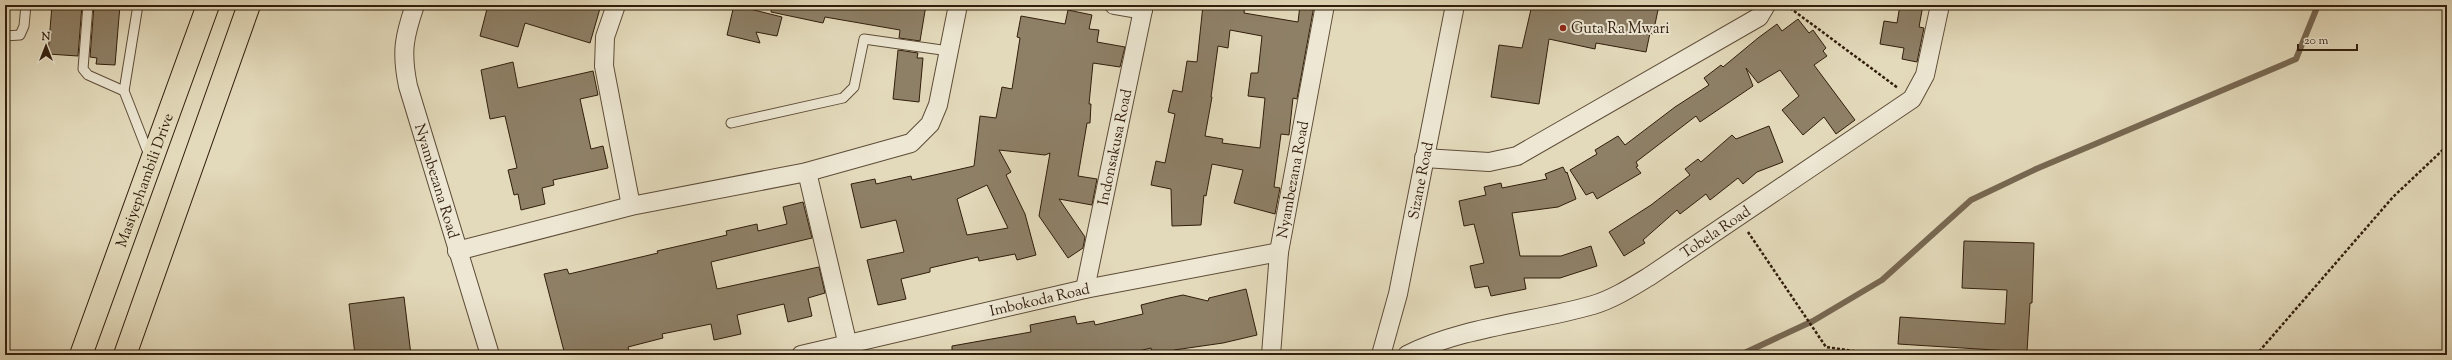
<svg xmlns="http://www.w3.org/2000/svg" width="2452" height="360" font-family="'Sorts Mill Goudy',serif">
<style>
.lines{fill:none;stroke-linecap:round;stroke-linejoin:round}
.stream{stroke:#776852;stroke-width:6}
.building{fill:#8e8067;stroke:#311e0c;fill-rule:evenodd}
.service-casing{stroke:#5e4d38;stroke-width:11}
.minor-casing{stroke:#5e4d38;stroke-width:20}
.primary-casing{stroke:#311e0c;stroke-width:24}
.path{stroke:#311e0c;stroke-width:2.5;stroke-dasharray:3 2;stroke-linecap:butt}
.service{stroke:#ede7d3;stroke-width:9}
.minor{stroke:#ede7d3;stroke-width:18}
.primary{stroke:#e3dabb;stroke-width:22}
.poi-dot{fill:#8f2418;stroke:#ede7d3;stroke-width:1.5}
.labels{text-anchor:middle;stroke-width:4;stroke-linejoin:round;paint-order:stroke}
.poi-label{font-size:15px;fill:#311e0c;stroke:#ede7d3;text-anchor:start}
.street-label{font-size:15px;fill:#311e0c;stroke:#ede7d3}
</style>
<rect width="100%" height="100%" fill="#e3dabb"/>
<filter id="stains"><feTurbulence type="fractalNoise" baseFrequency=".005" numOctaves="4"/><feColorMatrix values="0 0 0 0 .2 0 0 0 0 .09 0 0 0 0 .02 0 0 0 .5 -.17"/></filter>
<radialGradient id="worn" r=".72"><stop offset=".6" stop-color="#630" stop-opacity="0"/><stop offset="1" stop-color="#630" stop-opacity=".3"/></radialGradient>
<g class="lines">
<path class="stream" d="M1740,355L1813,321L1882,280L1971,200L2036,169L2296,59L2318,5"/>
</g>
<g class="building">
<path d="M52,5H82L78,56L48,54Z"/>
<path d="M94,5H120L115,65L96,64L97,58L90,57Z"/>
<path d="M488,5H601L590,43L525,23L518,47L480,36Z"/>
<path d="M734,5L782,17L777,36L756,32L760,43L727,35Z"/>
<path d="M772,5H926L920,41L899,38L900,30L825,17L823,23L771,12Z"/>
<path d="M1203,5H1245L1244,13L1298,22L1300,5L1314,6L1297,99L1293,98L1289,135L1281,134L1274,187L1280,188L1275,214L1234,203L1243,170L1212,164L1206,196L1204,195L1201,225L1172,226L1171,189L1151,185L1156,161L1165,163L1175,114L1168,112L1173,90L1182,92L1187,61L1197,62ZM1230,30L1262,36L1258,73H1251L1248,96L1265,98L1260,148L1222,143L1223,139L1205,136L1212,97H1211L1218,46L1228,48Z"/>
<path d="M1532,5H1659L1653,34L1650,33L1646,52L1596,43L1595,49L1549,39L1539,104L1491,97L1499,45L1522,48Z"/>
<path d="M1900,5H1923L1919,27L1924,28L1917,62L1902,59L1904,48L1880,44L1884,21L1897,23Z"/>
<path d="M1068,10L1092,15L1089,29L1099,30L1097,42L1125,47L1120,67L1093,63L1089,104H1091L1090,123H1087L1078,176L1097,179L1092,205L1059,199L1085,237L1083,248L1068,258L1039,216L1050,153L1045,155L999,150L1011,172L1006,175L1025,214L1036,255L1017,260L1015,254L979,261L978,257L930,268V272L901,279L906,299L878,305L867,260L904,252L896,220L861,228L851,184L875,179L876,184L911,176L912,180L974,166L980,116L996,118L1002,87L1012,89L1020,38L1017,37L1021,16L1065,24ZM987,185L1008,228L967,235L957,199Z"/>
<path d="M1798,19L1809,33L1813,30L1826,48L1823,51L1827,56L1814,65L1855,120L1836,134L1824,117L1803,135L1782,110L1799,96L1780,70L1758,83L1746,68L1753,86L1700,122L1696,116L1636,162L1638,166L1636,167L1641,173L1597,199L1593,192L1586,195L1570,170L1597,154L1595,150L1618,136L1625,145L1675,107L1709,85L1704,78L1721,65L1723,67L1758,38L1777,24L1782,31Z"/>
<path d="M898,50L918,53L917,58H923L919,102L893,99Z"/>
<path d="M513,62L518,88L593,71L598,95L580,99L591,149L603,146L608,168L553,180L554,185L542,188L545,204L521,210L518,194L514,195L508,170L517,168L505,116L490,119L481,70Z"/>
<path d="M1769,126L1783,162L1757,172L1743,184L1738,178L1710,200L1706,194L1680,214L1677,210L1643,240L1645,243L1624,256L1609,232L1651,205L1690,175L1685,169L1698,159L1701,162L1732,135L1736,139Z"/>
<path d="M1563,167L1566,173L1567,172L1576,199L1558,207L1512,213L1520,256H1561L1591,246L1597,266L1560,278H1524L1526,289L1491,296L1488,286L1475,288L1470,266L1484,263L1474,224L1464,226L1459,201L1486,195L1484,187L1501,183L1502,188L1547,179L1545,174Z"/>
<path d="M803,202L812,238L711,262L717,289L819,267L825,293L808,298L812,316L788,322L784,304L737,315L741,334L714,340L711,324L662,334L663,338L628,347L630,355H565L544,274L567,269L569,274L658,253L657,251L727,235L726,231L757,224L758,231L787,224L783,207Z"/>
<path d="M1964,241L2034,243L2032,303H2030L2027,352L1898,344L1900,317L2005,324L2007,290L1962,288Z"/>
<path d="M1246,289L1257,335L1223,343L1174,350L1175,355H1153L1151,348L1122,355H952V346L1031,332L1030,325L1075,316L1077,324L1094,321L1095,325L1143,314L1141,305L1169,298L1183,295L1208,301L1209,298Z"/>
<path d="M404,297L411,355H389V352L355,355L349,304Z"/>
</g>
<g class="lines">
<g class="service-casing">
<g id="service">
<path d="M88,5L83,69L88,75L124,91"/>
<path d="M138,5L124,91L149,155"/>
<path d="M5,36L20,35L24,26L26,5"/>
<path d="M731,123L843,98L854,87L864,39L949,51"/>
</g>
</g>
<g class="minor-casing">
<g id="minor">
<path id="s1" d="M415,5C404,37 401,52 408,86L490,355"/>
<path d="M616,5L605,37L604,66L631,206"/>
<path d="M1114,5L1143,10"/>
<path d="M1424,158L1489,162L1517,156L1759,17L1766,5"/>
<path d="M807,172L850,354"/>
<path d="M457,251L631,206L807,172L911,143L930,124L938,105L958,5"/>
<path id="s2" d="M1085,289L1144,5"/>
<path id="s3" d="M801,355L1085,289L1279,252"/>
<path id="s4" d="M1271,355L1279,252L1325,5"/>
<path id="s5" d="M1381,355L1398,294L1455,5"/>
<path id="s6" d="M1407,355C1461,327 1534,322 1593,305C1613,299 1632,287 1650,276L1912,99L1925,75L1940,5"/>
</g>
</g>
<g class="primary-casing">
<g id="primary">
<path id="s7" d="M81,355L208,5"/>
<path d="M125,355L249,5"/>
</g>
</g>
<g class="path">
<path d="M1786,5L1898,88"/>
<path d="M1748,232L1826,347L1880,355"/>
<path d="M2256,355L2393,197L2447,146"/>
</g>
<use href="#service" class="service"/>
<use href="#minor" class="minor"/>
<use href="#primary" class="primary"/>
</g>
<circle class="poi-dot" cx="1563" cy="28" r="4"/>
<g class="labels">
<g class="poi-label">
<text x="1571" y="33">Guta Ra Mwari</text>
</g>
<g class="street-label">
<text dy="5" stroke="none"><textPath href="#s2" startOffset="145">Indonsakusa Road</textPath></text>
<text dy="5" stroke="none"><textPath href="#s4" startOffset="177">Nyambezana Road</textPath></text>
<text dy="5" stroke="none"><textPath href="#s7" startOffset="186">Masiyephambili Drive</textPath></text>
<text dy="5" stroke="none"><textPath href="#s5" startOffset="179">Sizane Road</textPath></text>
<text dy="5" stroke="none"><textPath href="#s1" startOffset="182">Nyambezana Road</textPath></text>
<text dy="5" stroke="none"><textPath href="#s6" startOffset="336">Tobela Road</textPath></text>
<text dy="5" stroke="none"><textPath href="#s3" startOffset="245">Imbokoda Road</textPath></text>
</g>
</g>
<rect width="2452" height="360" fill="none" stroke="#e3dabb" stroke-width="20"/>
<rect x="6" y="6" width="2440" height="348" fill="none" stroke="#311e0c" stroke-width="2"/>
<rect x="10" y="10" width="2432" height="340" fill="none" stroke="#311e0c"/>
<g transform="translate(46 46)" stroke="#ede7d3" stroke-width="3" paint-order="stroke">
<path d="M0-3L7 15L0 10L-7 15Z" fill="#311e0c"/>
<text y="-6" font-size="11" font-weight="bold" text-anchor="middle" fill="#311e0c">N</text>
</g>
<path d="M2298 44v6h59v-6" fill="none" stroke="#311e0c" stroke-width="2"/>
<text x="2304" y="44" font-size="12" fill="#311e0c" stroke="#ede7d3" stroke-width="3" paint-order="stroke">20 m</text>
<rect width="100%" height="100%" filter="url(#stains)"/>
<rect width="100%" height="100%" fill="url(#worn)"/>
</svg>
